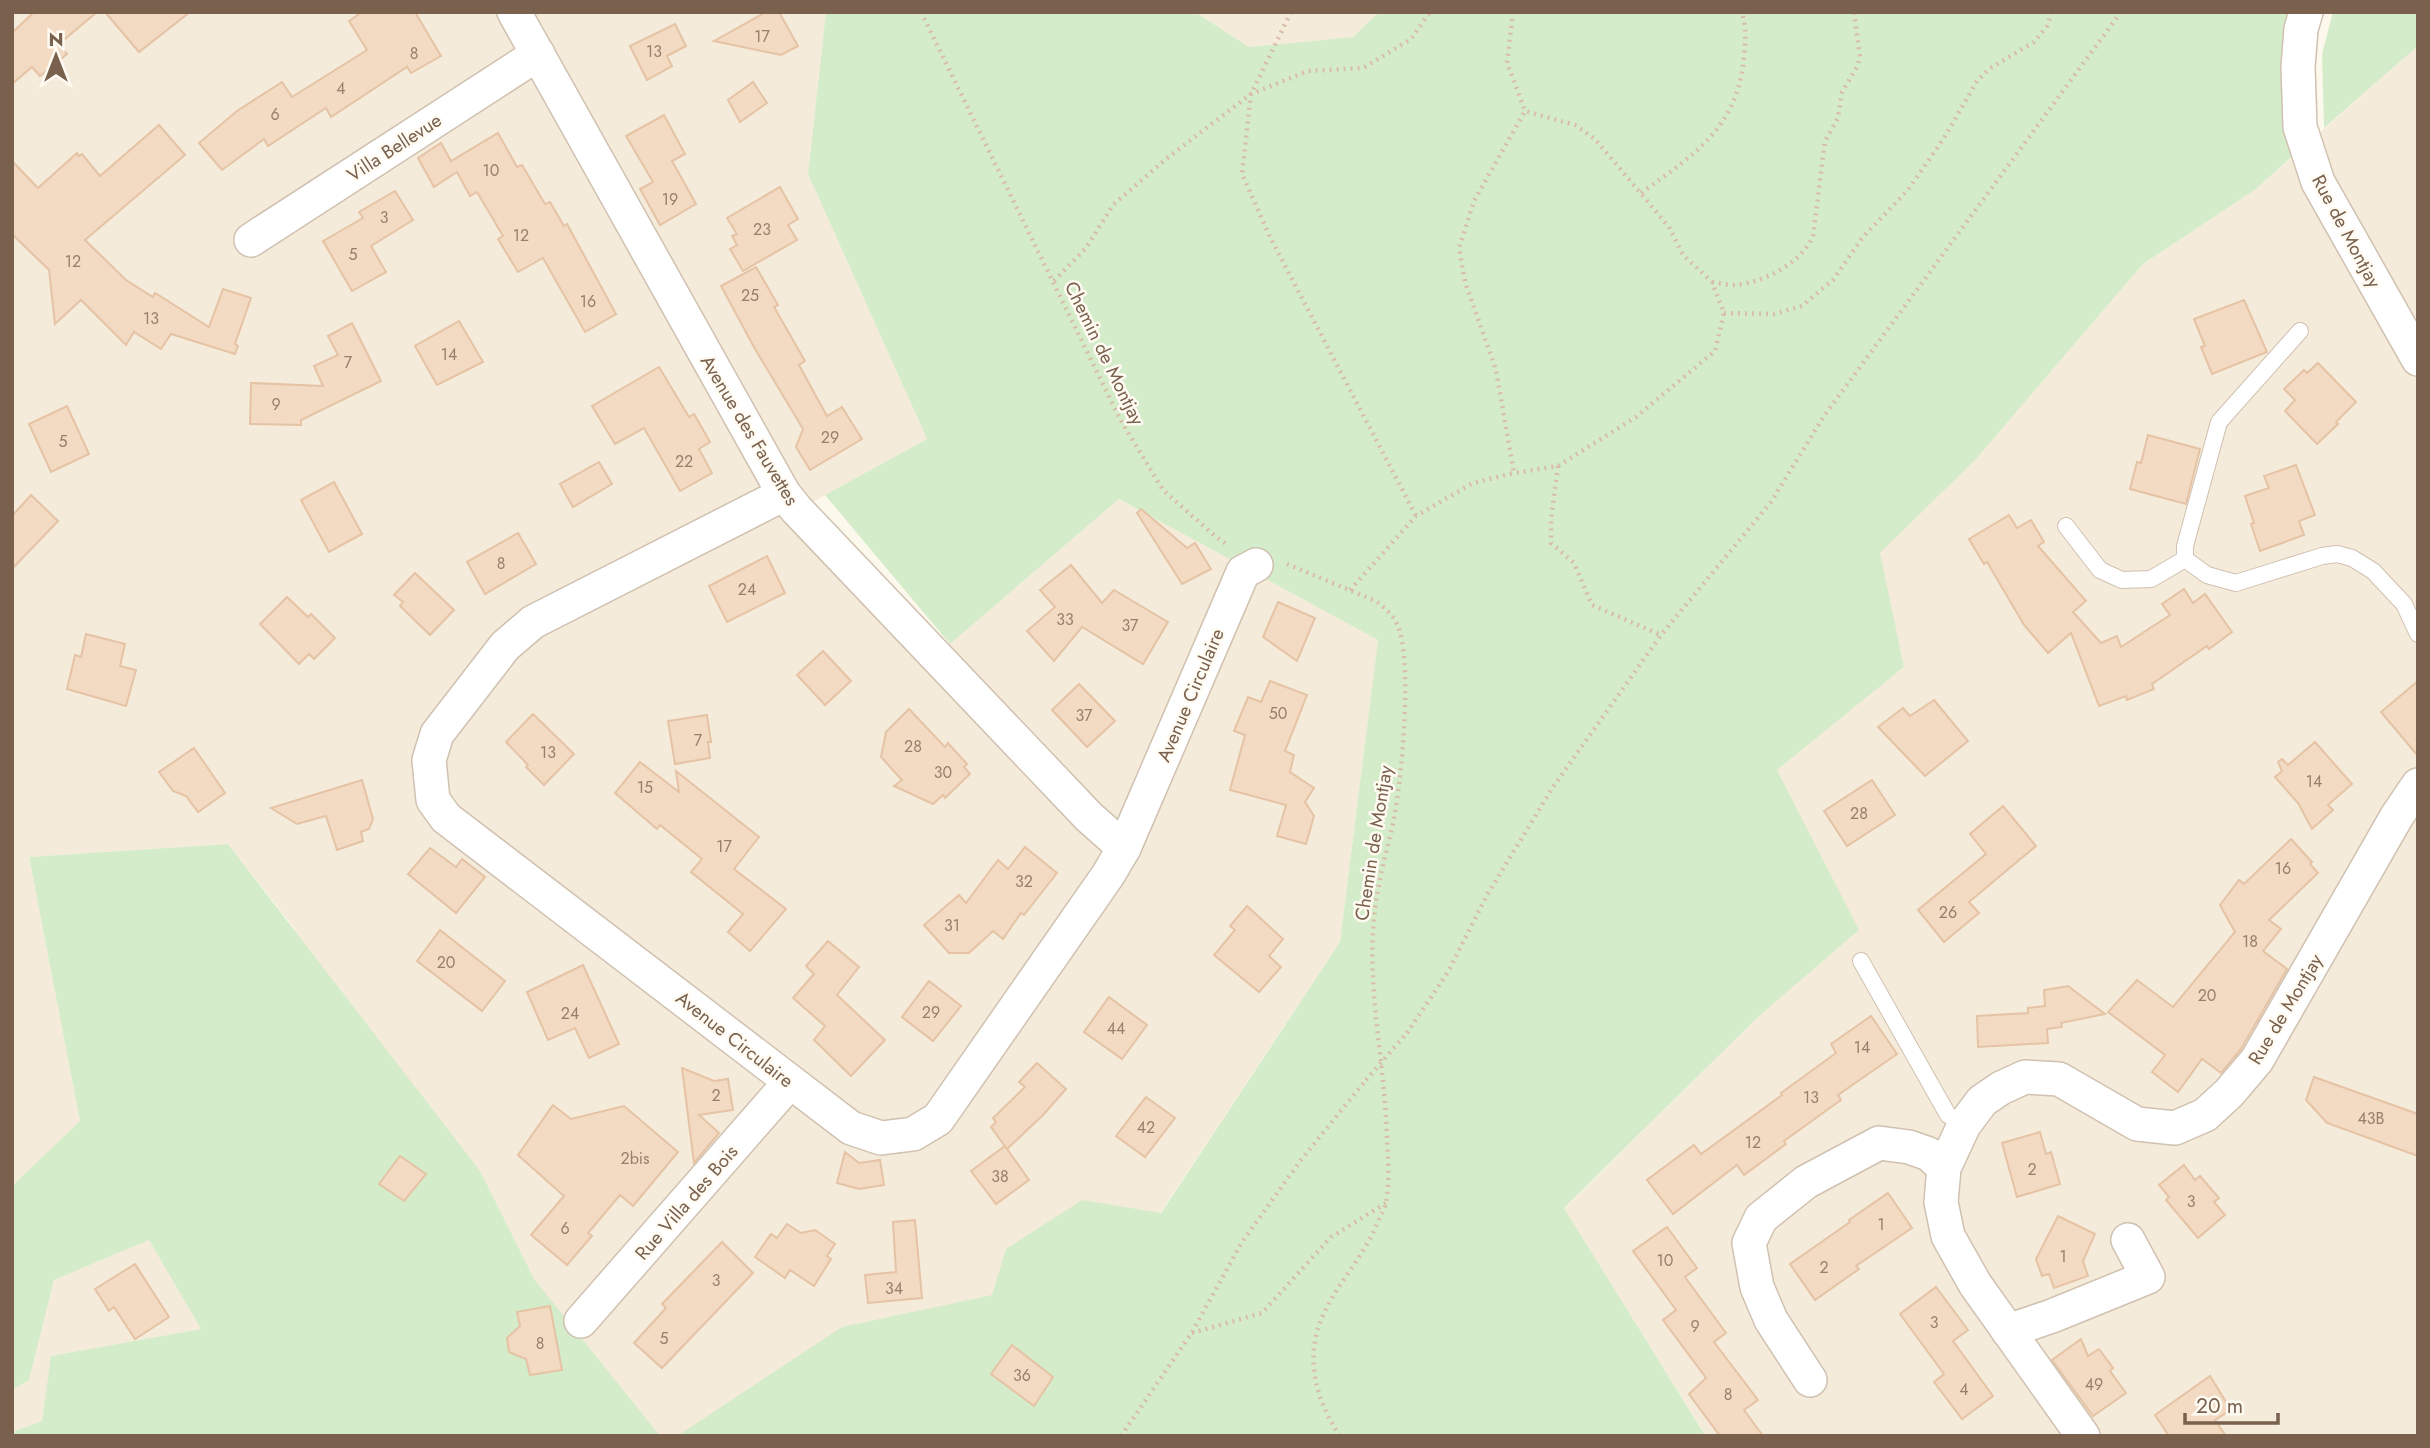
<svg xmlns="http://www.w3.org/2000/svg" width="2430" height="1448" font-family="Jost,sans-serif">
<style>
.residential{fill:#f5ebda}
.green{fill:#d4ecc9}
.building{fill:#f2dac3;stroke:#e5c3a4;stroke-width:2}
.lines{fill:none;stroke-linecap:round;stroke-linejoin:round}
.service-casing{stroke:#d0c1b0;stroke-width:18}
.minor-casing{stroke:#d0c1b0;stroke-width:36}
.path{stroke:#d8bea6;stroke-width:4.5;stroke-dasharray:2 5;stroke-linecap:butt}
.service{stroke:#fff;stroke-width:16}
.minor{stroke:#fff;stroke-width:33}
.path-bridge{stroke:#d8bea6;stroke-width:4.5;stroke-dasharray:2 5;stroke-linecap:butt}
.labels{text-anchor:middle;stroke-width:5;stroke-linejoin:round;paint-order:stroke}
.number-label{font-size:16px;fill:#977f6a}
.street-label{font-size:19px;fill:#79614d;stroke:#fffbf3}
</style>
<rect width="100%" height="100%" fill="#fdf8ec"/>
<g class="residential">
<path d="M12,12H826L808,174L927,439L798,510L937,655L1119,499L1378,640L1340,942L1160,1213L782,1436H469L294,928L228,844L29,857L80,1121L12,1186Z"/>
<path d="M1195,12H1379L1353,37L1249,47Z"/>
<path d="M2418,46V1436H1703L1705,1434L1564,1209L1758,1017L1858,931L1777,770L1904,667L1879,553L1976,459L2143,264L2256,189Z"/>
<path d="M149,1240L201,1329L52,1356L42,1421L12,1432V1390L29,1379L54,1280Z"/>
</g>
<g class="green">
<path d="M826,12H1195L1249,47L1353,37L1379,12H2292L2297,152L2256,189L2143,264L1976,459L1880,553L1904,667L1777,770L1859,930L1758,1017L1564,1208L1705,1435L677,1436L842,1327L992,1295L1006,1249L1082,1200L1161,1213L1340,942L1378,640L1119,499L950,644L825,495L927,439L808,174Z"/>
<path d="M2333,12H2418V46L2324,128L2322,54Z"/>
<path d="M228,844L480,1171L534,1279L660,1436H12V1432L42,1421L51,1356L201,1329L149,1240L54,1280L29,1380L12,1390V1186L80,1121L29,857Z"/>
</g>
<g class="building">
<path d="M34,12H97L59,44L67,54L40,76L32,67L12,84V33Z"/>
<path d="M105,12H190L139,52Z"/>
<path d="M362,12H415L441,56L411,73L407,67L331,117L326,108L268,146L264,139L222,170L199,143L237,111L282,82L292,97L367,50L349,21Z"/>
<path d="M766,12H779L798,46L781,55L714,41Z"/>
<path d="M675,24L686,46L667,56L672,66L647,80L630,46Z"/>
<path d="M753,82L767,103L740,122L728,100Z"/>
<path d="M664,115L685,154L672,161L696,204L660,225L640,189L653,182L626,136Z"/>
<path d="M159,125L185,155L85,240L126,280L153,297L155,293L209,327L223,289L251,298L235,344L238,346L235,354L171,334L161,349L134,332L126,345L81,300L55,324L49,270L12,234V161L38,188L77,153L79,156L82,154L100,176Z"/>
<path d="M498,133L517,167L522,165L545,204L550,202L564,226L567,224L616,314L585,332L543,258L518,272L498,239L503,236L477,192L470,196L457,172L434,187L418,158L441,143L451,161Z"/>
<path d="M780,187L798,219L788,225L797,240L743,271L730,249L737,245L732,236L737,234L727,218Z"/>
<path d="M395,191L413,220L371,246L386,272L352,291L323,241L363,218L359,212Z"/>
<path d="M756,267L778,305L774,307L805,361L799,365L827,416L842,407L862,439L810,470L796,447L803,429L755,349L721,286Z"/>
<path d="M2244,300L2267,352L2212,374L2201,347L2205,346L2194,319Z"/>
<path d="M459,321L483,362L437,385L415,346Z"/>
<path d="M352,323L381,381L301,420V425L250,424L251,383L323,386L314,366L338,355L328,336Z"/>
<path d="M2318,363L2356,402L2336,422L2338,424L2317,444L2285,411L2295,400L2284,389L2304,370L2307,373Z"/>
<path d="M659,367L689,417L694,414L710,442L699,449L712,473L680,491L644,428L615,444L592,406Z"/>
<path d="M67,406L89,454L51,472L29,424Z"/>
<path d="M2148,435L2200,449L2186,504L2130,489L2137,462L2141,463Z"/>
<path d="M599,462L612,484L573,507L560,484Z"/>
<path d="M2296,465L2315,515L2299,521L2304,535L2260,551L2251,524L2254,523L2245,496L2269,488L2264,476Z"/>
<path d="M334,482L362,534L329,552L301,500Z"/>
<path d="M31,495L58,521L12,569V516Z"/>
<path d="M1141,509L1187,548L1195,543L1211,569L1182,584L1137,513Z"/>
<path d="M2009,515L2017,528L2031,520L2044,542L2038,546L2086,601L2073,612L2101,643L2117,636L2121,647L2170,615L2162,604L2184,589L2193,603L2205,594L2232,632L2209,649L2207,646L2152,684L2154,689L2127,700L2126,696L2099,706L2071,633L2048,653L2024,625L1987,562L1984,564L1969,539Z"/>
<path d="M518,533L536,564L485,594L467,562Z"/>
<path d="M767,556L785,593L727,622L709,586Z"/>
<path d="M1071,565L1102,603L1114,590L1168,622L1143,664L1082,627L1054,661L1027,631L1055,607L1040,590Z"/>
<path d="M415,573L454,610L430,635L400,606L403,602L394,595Z"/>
<path d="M287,597L308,617L311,614L335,638L314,659L309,654L299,664L260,624Z"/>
<path d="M1278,602L1315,618L1297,661L1263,637Z"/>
<path d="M86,634L125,644L120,666L136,670L126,706L67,689L75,655L81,657Z"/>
<path d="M823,651L851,681L825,705L797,675Z"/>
<path d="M1270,681L1307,695L1285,751L1294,755L1290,772L1314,788L1305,802L1314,816L1306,844L1277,836L1286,805L1230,790L1245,735L1234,731L1248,697L1261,702Z"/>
<path d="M2418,681V756L2381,712Z"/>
<path d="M1079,684L1115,721L1087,747L1052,710Z"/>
<path d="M1934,700L1968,741L1925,776L1878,727L1903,708L1910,716Z"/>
<path d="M909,709L945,747L948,743L967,764L964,767L970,774L945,798L943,795L933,804L894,786L902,780L881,757L886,732Z"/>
<path d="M533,714L574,754L544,785L526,767L528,765L506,742Z"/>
<path d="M707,715L711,742H708L710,758L675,764L668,721Z"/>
<path d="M2315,742L2352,784L2328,805L2333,810L2312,829L2298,803L2275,777L2282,771L2278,762L2282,759L2288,765Z"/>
<path d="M194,748L225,793L198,812L186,796L173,791L159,772Z"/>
<path d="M640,762L679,792L676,771L759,837L734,869L786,909L750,951L728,932L743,914L691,872L702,859L660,825L657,829L615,793Z"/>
<path d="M362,780L373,819L369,829L361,832L363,841L337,850L326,816L297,824L271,808Z"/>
<path d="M1872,780L1895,815L1847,846L1824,811Z"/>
<path d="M2003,806L2036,846L1969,902L1979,913L1944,942L1918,910L1986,854L1970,834Z"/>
<path d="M2291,839L2312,862L2310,864L2318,873L2269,920L2281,929L2263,951L2287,969L2241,1049L2221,1073L2202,1059L2178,1092L2152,1072L2165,1055L2108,1012L2137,980L2173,1007L2235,932L2220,905L2239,880L2244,884Z"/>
<path d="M1025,847L1057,873L1024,915L1021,913L1003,939L993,931L969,953H949L924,925L959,895L966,903L998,860L1008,869Z"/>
<path d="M430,848L456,867L462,859L485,877L456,913L408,874Z"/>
<path d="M1247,906L1283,939L1269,956L1281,967L1259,992L1214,955L1235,930L1230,926Z"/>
<path d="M440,930L505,981L482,1011L417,961Z"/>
<path d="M828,941L859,967L837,995L885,1040L851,1076L814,1040L825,1026L793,998L814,974L806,966Z"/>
<path d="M583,965L619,1044L589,1058L575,1028L548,1040L527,992Z"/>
<path d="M929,981L961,1006L933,1041L902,1017Z"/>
<path d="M2068,986L2105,1014L2061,1023L2062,1027L2047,1029L2048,1043L1978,1047L1977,1016L2028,1013V1008L2045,1006L2044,990Z"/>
<path d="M1109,997L1147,1025L1122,1059L1084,1032Z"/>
<path d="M1871,1016L1897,1054L1838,1095L1841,1100L1784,1141L1786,1144L1744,1175L1737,1165L1673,1214L1647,1180L1694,1145L1701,1154L1782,1095L1781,1093L1836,1053L1831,1044Z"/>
<path d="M1037,1063L1066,1089L1043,1115L1007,1149L991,1127L996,1122L993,1118L1025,1087L1019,1082Z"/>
<path d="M682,1068L714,1081L728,1079L733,1110L699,1115L719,1133L694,1163Z"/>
<path d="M2314,1077L2418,1114V1156L2327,1123L2306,1100Z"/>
<path d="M1146,1097L1175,1118L1145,1157L1116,1136Z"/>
<path d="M553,1105L571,1119L624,1106L678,1152L633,1206L620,1195L588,1233L592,1236L567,1265L531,1235L564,1196L518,1155Z"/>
<path d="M2040,1132L2046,1154L2051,1152L2060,1184L2017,1197L2002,1143Z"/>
<path d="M1005,1146L1029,1180L996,1204L971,1171Z"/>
<path d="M845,1152L859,1163L880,1160L884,1185L859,1189L837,1183Z"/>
<path d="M400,1156L426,1174L404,1201L379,1184Z"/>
<path d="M2184,1165L2195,1180L2200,1176L2219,1198L2214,1202L2225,1215L2198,1238L2166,1200L2169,1197L2159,1185Z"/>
<path d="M1888,1193L1912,1228L1856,1266L1859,1269L1815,1300L1790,1264L1850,1222L1849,1220Z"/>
<path d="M2058,1216L2095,1234L2083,1261L2088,1276L2054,1288L2049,1274L2042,1276L2036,1259Z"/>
<path d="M915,1220L922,1298L868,1303L865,1275L896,1272L893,1222Z"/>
<path d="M787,1224L801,1233L815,1230L835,1244L827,1256L831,1259L814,1286L790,1270L785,1278L755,1257L771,1234L777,1238Z"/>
<path d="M1667,1227L1697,1268L1685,1277L1726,1333L1714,1342L1758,1400L1744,1410L1763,1436H1720L1689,1394L1706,1378L1663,1320L1676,1310L1633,1251Z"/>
<path d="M722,1242L753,1273L662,1368L634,1343L666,1308L662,1304Z"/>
<path d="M135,1264L169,1317L135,1339L114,1307L109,1311L95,1289Z"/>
<path d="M1936,1287L1968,1330L1953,1341L1993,1396L1962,1419L1934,1382L1944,1374L1900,1314Z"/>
<path d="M550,1306L562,1370L530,1375L526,1359L509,1352L507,1338L520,1326L517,1312Z"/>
<path d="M2081,1339L2088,1356L2099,1349L2113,1368L2110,1371L2126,1393L2093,1416L2052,1360Z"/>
<path d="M1012,1345L1053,1377L1034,1406L991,1374Z"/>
<path d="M2210,1376L2231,1410L2215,1420L2226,1436H2169L2155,1415Z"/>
</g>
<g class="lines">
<g class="service-casing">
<g id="service">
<path d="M2300,331L2219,422L2185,546V559L2207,575L2236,583L2322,556L2337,554L2352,558L2373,571L2404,604L2418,634"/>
<path d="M2066,526L2100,570L2122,580L2151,579L2185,559"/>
<path d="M1861,961L1948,1115L1964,1125"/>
</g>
</g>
<g class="minor-casing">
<g id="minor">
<path d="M514,12L784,494L797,510L1089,817L1124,848"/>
<path d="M2306,12L2301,29L2298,67L2300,127L2318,182L2418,359"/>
<path d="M251,240L538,54"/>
<path d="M784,494L533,622L505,646L437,734L429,760L433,800L446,818L851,1128L881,1138L913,1134L938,1119L1108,875L1124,848L1243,572L1256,565"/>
<path d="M581,1321L790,1082"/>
<path d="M2008,1331L2052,1316L2148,1277L2128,1240"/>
<path d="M1810,1380L1771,1320L1757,1287L1749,1243L1761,1218L1806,1182L1879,1143L1909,1147L1929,1154L1944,1168"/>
<path d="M2083,1436L1975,1284L1948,1236L1941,1202L1944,1168L1964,1125L1982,1101L2001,1088L2025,1077L2059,1079L2137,1124L2175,1128L2205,1115L2229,1093L2257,1060L2397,816L2418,785"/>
</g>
</g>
<g class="path">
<path d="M921,12L1120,419L1163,490L1215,536L1229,546"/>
<path d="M1291,12L1251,94L1242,174L1270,237L1416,516"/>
<path d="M1513,12L1507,63L1525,111L1474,201L1459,248L1465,282L1496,370L1514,473"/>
<path d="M1641,193C1695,154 1739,127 1744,55C1746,40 1746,27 1742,12"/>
<path d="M1054,281L1086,248L1113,205L1166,159L1251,94L1308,71L1363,68L1411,39L1430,12"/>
<path d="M1712,282C1719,283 1727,285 1734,285C1763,283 1802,263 1813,236L1825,141L1838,118L1842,92L1857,67L1860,57L1854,12"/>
<path d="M1724,313L1774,314L1802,306L1833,280L1863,237L1908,190L1944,138L1977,81L1989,69L2034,42L2047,26L2052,12"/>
<path d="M1558,466L1551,519V543L1574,563L1592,605L1661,635"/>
<path d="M1287,564L1376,601C1384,608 1393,614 1397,624C1413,656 1402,775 1395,813C1390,841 1381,868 1377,896C1363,976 1385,1058 1387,1139C1388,1159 1390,1182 1386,1202C1385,1209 1381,1215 1378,1222C1357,1273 1308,1308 1314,1368C1316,1393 1326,1415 1340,1436"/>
<path d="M1350,590L1416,516L1473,483L1514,473L1558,466L1636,417L1715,351L1724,313L1712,282L1683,255L1669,227L1595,139L1575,125L1525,111"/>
<path d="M1407,1033L1448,972L1487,895L1553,787L1661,635L1771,502L1824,416L2121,12"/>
<path d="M1192,1333L1262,1313L1331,1237L1386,1203"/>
<path d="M1121,1436L1191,1334L1242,1242L1301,1160L1366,1080"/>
</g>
<use href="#service" class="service"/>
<use href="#minor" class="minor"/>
<path class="path-bridge" d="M1366,1080L1407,1033"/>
</g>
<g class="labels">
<g class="number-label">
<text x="762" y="42">17</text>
<text x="654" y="57">13</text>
<text x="414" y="59">8</text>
<text x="341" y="94">4</text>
<text x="275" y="120">6</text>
<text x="491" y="176">10</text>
<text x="670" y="205">19</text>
<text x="384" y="223">3</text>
<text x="762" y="235">23</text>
<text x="521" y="241">12</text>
<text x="353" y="260">5</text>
<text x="73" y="267">12</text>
<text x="750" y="301">25</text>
<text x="588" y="307">16</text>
<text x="151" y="324">13</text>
<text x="449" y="360">14</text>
<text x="348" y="368">7</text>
<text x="276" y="410">9</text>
<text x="830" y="443">29</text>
<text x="63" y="447">5</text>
<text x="684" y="467">22</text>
<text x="501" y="569">8</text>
<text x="747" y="595">24</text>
<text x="1065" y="625">33</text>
<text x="1130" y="631">37</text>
<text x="1278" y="719">50</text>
<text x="1084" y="721">37</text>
<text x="698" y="746">7</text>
<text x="913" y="752">28</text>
<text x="548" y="758">13</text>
<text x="943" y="778">30</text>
<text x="2314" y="787">14</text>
<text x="645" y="793">15</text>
<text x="1859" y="819">28</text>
<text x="724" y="852">17</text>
<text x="2283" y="874">16</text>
<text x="1024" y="887">32</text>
<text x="1948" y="918">26</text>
<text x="952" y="931">31</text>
<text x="2250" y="947">18</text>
<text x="446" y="968">20</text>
<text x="2207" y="1001">20</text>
<text x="931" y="1018">29</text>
<text x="570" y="1019">24</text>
<text x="1116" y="1034">44</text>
<text x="1862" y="1053">14</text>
<text x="716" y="1101">2</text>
<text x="1811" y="1103">13</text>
<text x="2371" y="1124">43B</text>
<text x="1146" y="1133">42</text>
<text x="1753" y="1148">12</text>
<text x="635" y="1164">2bis</text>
<text x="2032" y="1175">2</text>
<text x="1000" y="1182">38</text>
<text x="2191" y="1207">3</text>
<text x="1881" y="1230">1</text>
<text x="565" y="1234">6</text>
<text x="2063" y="1262">1</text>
<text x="1665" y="1266">10</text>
<text x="1824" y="1273">2</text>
<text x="716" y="1286">3</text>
<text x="894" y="1294">34</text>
<text x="1934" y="1328">3</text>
<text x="1695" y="1332">9</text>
<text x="664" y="1344">5</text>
<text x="540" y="1349">8</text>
<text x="1022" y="1381">36</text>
<text x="2094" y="1390">49</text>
<text x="1964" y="1395">4</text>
<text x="1728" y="1400">8</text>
</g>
<g class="street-label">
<text transform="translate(394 147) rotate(-33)" y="7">Villa Bellevue</text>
<text transform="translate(2347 231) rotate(62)" y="7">Rue de Montjay</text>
<text transform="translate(1105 353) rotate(64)" y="7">Chemin de Montjay</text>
<text transform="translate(750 430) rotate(59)" y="7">Avenue des Fauvettes</text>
<text transform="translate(1190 695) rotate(-67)" y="7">Avenue Circulaire</text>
<text transform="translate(1373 843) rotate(-81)" y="7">Chemin de Montjay</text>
<text transform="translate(2285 1009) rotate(-59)" y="7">Rue de Montjay</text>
<text transform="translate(735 1039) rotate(38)" y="7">Avenue Circulaire</text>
<text transform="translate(686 1202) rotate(-49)" y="7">Rue Villa des Bois</text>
</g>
</g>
<rect width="2430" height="1448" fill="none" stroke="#79614d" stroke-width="28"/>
<g transform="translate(56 56)" stroke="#fffbf3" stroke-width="5" paint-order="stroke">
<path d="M0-5L12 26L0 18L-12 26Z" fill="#79614d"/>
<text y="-10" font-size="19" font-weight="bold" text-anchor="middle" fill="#79614d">N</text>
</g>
<path d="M2185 1413v10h93v-10" fill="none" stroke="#79614d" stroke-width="3.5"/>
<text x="2196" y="1413" font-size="21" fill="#79614d" stroke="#fffbf3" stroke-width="5" paint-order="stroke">20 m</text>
</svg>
